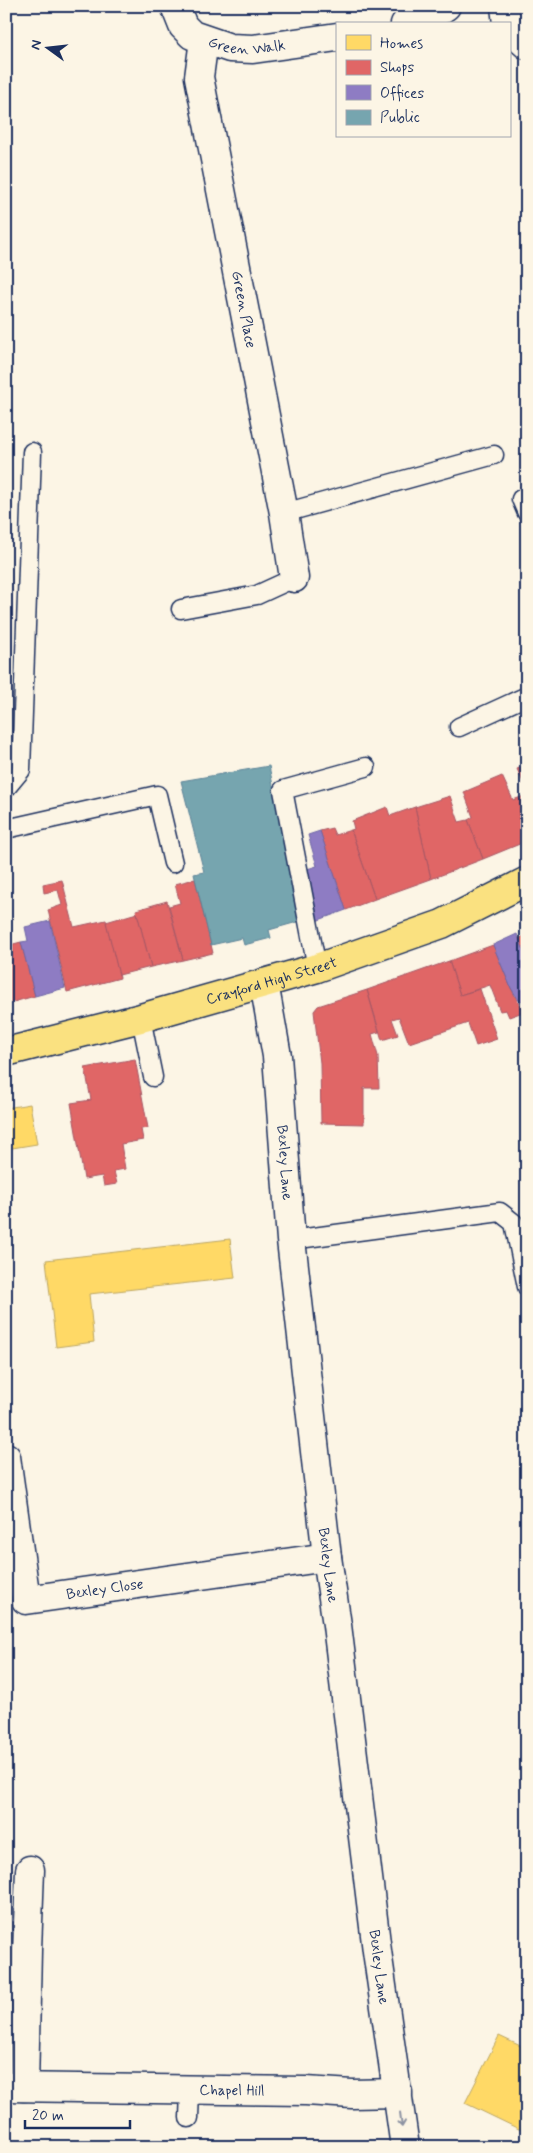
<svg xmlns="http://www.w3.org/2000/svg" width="533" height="2153" font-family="Mynerve,sans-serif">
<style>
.homes{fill:#ffd966;stroke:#bba664}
.shops{fill:#e06666;stroke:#a55664}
.offices{fill:#8e7cc3;stroke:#6c65a5}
.public{fill:#76a5af;stroke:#5b8297}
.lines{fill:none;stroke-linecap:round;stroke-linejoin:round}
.lane-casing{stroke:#1b2f5e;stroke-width:21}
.street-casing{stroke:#1b2f5e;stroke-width:31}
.secondary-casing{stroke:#1b2f5e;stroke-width:31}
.primary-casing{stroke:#1b2f5e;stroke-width:31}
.lane{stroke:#fcf5e5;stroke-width:18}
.street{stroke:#fcf5e5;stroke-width:28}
.secondary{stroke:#fcf5e5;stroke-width:28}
.primary{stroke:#fae180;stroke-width:28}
.oneway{stroke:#8c92a2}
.labels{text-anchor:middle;stroke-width:5;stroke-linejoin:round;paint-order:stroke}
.street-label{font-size:15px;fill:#1b2f5e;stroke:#fcf5e5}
</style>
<rect width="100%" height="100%" fill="#fcf5e5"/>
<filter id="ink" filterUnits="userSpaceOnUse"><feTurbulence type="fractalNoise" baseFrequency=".02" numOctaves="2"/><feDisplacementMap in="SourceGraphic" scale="10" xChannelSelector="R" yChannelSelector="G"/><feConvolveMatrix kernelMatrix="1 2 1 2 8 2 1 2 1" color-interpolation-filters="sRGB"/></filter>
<g filter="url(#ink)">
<g class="homes">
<path d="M30,1104L37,1144L6,1149V1108Z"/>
<path d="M230,1239L235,1278L89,1294L94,1342L56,1347L46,1260Z"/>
<path d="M499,2036L527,2049V2117L521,2130L465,2103Z"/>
</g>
<g class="shops">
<path d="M527,765V791L517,769Z"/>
<path d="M502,776L513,800L524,796L527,803V841L483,859L468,820L473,817L464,792Z"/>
<path d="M450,796L459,822L468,820L483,859L431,879L415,807Z"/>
<path d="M387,807L390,816L415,807L431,879L375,899L351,830L354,829L352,821Z"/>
<path d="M332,828L335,835L351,830L375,899L346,910L320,831Z"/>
<path d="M195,879L213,953L183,960L169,906L180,903L175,884Z"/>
<path d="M62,880L74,927L106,920L120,978L67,992L48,910L62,905L58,890L44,893L43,884Z"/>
<path d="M167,901L183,960L151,967L136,910Z"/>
<path d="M137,913L151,967L119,975L106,922Z"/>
<path d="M527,935V958L518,939Z"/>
<path d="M21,942L35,996L6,1004V946Z"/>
<path d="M493,945L511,988L523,1012L509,1017L506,1010L500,1011L490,985L460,995L449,961Z"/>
<path d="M449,961L460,995L480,989L497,1039L476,1046L468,1023L409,1043L399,1017L392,1019L398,1035L382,1040L367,990Z"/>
<path d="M367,990L379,1032L372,1034L378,1056L379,1088H364V1124L321,1123L320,1063L314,1011L318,1006Z"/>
<path d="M135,1059L148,1128L141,1129L143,1140L121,1144L125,1169L114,1171L117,1184L104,1186L102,1176L84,1179L71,1103L91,1100L85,1068Z"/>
</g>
<g class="offices">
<path d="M320,831L346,910L316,921L307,869L317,866L308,835Z"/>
<path d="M50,921L65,988L35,996L21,942L28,941L25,927Z"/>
<path d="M517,934L527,958V1000L520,1002L511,988L493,945Z"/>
</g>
<g class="public">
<path d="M269,766L301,921L269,930L271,938L244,945L242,938L211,945L194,874L204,872L181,781Z"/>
<path d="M208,2145L246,2146V2147H208Z"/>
</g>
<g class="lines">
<g class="lane-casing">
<g id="lane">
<path d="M527,496L521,499L527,513"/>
<path d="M284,513L494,455"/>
<path d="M181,609L257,595L294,578"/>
<path d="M459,727L527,696"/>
<path d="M6,788L21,770L32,452"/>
<path d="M6,829L157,795L173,863"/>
<path d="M317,968L283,790L366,767"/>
<path d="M141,1018L153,1077"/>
<path d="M291,1240L500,1212L514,1223L527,1287"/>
<path d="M189,2118L190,2090"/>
</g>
</g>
<g class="street-casing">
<g id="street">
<path id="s1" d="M175,6L183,26L192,35L230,48L253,49L337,37"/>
<path d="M405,24L434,14L446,6"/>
<path id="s2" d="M204,40L199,77L284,513L294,578"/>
<path id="s3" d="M264,983L277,1056L291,1240L327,1557L337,1625L377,1951L405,2147"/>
<path id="s4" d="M6,1457L26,1600L327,1557"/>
<path id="s5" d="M6,2087L306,2091L352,2094L398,2093"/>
<path d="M24,2087L27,1950L30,1870"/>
</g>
</g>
<g class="secondary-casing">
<g id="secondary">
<path d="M505,6L507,24"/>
<path d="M509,29L527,45"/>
</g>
</g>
<g class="primary-casing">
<g id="primary">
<path id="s6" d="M6,1052L141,1018L317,968L442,924L527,881"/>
</g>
</g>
<use href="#lane" class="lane"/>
<use href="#street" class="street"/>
<use href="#secondary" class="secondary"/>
<use href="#primary" class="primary"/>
</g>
<defs><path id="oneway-shaft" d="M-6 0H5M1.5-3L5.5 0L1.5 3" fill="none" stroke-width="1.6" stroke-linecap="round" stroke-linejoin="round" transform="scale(1.25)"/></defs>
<use class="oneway" href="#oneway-shaft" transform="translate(401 2120) rotate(83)"/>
</g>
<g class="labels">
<g class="street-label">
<text dy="5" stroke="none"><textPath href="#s1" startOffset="91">Green Walk</textPath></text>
<text dy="5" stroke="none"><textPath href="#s2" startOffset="274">Green Place</textPath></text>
<text dy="5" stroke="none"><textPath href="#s6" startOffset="275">Crayford High Street</textPath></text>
<text dy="5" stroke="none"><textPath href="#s3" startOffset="181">Bexley Lane</textPath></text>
<text dy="5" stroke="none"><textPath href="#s3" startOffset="586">Bexley Lane</textPath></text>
<text dy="5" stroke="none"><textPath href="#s4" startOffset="224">Bexley Close</textPath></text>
<text dy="5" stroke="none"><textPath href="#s3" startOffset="991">Bexley Lane</textPath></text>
<text dy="5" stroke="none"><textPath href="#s5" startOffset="226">Chapel Hill</textPath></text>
</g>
</g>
<rect width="533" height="2153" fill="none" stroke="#fcf5e5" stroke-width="25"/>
<rect x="12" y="12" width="508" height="2128" fill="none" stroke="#1b2f5e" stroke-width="2" filter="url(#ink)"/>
<rect x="336" y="22" width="175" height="115" fill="#fcf5e5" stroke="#a2a6af"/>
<rect x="346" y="35" width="25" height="15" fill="#ffd966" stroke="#a2a6af"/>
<text x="380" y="48" font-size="15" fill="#1b2f5e">Homes</text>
<rect x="346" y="60" width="25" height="15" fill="#e06666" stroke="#a2a6af"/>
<text x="380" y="72" font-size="15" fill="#1b2f5e">Shops</text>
<rect x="346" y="85" width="25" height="15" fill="#8e7cc3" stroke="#a2a6af"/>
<text x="380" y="98" font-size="15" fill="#1b2f5e">Offices</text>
<rect x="346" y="110" width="25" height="15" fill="#76a5af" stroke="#a2a6af"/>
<text x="380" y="122" font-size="15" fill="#1b2f5e">Public</text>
<g transform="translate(48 48) rotate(285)" stroke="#fcf5e5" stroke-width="4" paint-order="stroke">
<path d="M0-4L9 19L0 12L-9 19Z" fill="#1b2f5e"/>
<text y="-8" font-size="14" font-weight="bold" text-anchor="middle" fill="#1b2f5e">N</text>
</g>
<path d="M25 2120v8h105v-8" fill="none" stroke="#1b2f5e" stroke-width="2.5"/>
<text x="32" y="2120" font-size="15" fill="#1b2f5e" stroke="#fcf5e5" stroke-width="4" paint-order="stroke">20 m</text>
</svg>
